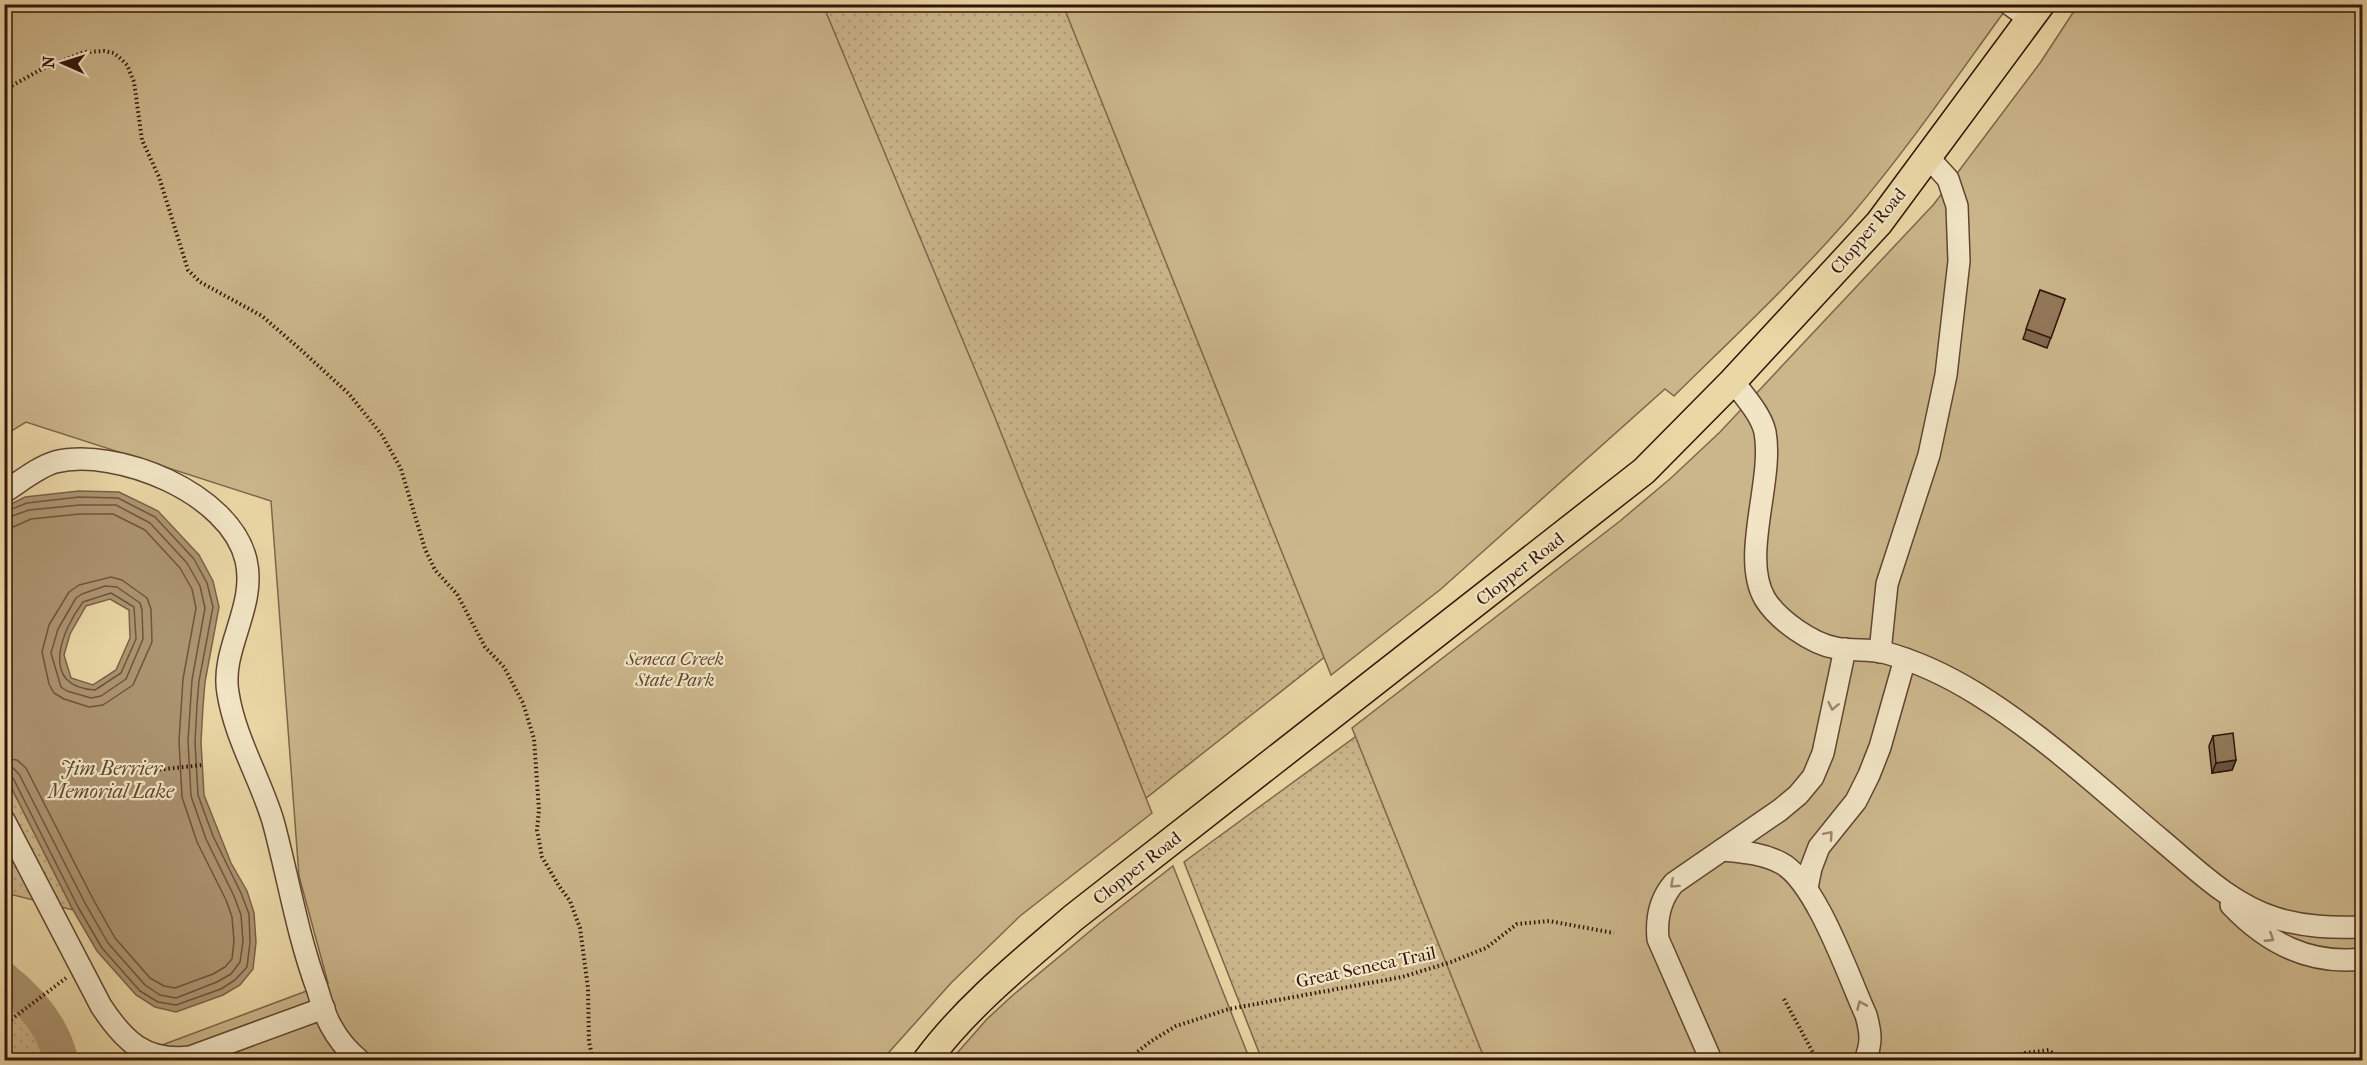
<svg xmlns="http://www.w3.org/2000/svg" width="2367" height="1065" font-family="'IM FELL French Canon',serif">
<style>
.grass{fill:url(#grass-dots);stroke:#7f654a;stroke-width:1.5}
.park{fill:#cbb68b;stroke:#7f654a;stroke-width:1.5}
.water{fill:#ac9571;stroke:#7c6147;stroke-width:1.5;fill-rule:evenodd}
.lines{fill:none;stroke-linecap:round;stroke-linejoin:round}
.shore{stroke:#70543d;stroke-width:1.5}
.river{stroke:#ac9571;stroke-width:34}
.minor-casing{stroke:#614530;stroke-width:24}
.major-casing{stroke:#331409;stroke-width:30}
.path{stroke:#331409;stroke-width:4;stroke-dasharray:1.5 3;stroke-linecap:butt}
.minor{stroke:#f1e5c5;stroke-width:21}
.major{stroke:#ead7a6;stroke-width:27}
.wall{fill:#7e684e;stroke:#331409;stroke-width:1.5}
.shaded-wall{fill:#665540;stroke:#331409;stroke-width:1.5}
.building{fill:#92795b;stroke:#331409;stroke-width:1.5}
.oneway{stroke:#9c8770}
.labels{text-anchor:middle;stroke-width:4.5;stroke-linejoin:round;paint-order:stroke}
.street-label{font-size:18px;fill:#331409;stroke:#f1e5c5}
.park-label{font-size:18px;font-style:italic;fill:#614530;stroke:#f1e5c5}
.water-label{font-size:20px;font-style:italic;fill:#634833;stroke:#f1e5c5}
</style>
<defs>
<pattern id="grass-dots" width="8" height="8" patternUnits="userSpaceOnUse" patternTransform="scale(1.5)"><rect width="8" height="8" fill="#cbb68b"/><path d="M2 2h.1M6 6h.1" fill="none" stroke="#af9c77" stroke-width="1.8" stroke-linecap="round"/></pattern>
</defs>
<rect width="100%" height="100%" fill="#ead7a6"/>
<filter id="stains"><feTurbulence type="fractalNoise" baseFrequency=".00333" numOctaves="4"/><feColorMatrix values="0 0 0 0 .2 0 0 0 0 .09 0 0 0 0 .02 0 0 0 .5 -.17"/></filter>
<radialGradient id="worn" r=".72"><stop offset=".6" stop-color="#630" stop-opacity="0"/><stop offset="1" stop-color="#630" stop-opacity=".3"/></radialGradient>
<g class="grass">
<path d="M1073,4L1331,652L1136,806L803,5Z"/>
<path d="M1366,729L1500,1060H1262L1184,862Z"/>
<path d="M5,775L73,910L5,893Z"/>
<path d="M26,997L57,1042L60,1060H5V1008Z"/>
</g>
<g class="park">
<path d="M4,5H823L994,415L1152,813L1020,916L951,983L882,1060H122L328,983L299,876L271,501L26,422L5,435Z"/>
<path d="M1063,5H2009C1958,75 1909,147 1853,213C1797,278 1735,336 1674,396L1665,389L1441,589L1331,675Z"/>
<path d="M2078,5H2362V1060H1485L1352,728L1620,521L1671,478L1720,432L1934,204L2040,63Z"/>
<path d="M1173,866L1250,1060H951L987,1019L1013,995L1101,922Z"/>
</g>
<path class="water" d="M79,491L119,492L158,511L199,555L213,581L219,607L205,682L203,706L201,742L204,795L231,863L247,891L254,913L256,942L253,969L240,985L223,995L176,1012L155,1007L136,995L97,951L73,910L5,775V507L25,497ZM110,599L129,610L130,638L116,670L93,685L71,678L64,655L70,634L86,606Z"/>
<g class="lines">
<g class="shore">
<path d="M4,512L27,503L79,497L118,498L155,517L194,559L207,583L213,607L199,681L197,705L195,742L198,795L213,836L241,893L249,914L250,942L247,967L235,980L221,989L176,1005L158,1002L140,991L102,948L78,907L13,778L4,774"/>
<path d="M4,519L29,510L80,505H116L150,523L187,563L200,586L205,608L192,680L188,741L191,796L206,839L234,896L241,915L243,942L240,962L231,974L217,982L176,998L160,995L145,985L108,943L85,903L19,774L13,768L4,767"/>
<path d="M4,528L13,527L31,519L80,514H113L145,530L180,568L192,589L196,608L183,679L179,741L182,797L197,842L226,900L232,917L234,941L232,959L225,967L213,974L175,988L164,986L150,978L115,938L93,899L26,768L17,760L4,758"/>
<path d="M111,577L122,580L147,598L151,609L152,642L133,685L103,705L89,707L64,699L54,693L49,684L42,652L49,625L69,592L79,585Z"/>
<path d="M105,586L117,587L140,603L142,610L143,639L126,679L101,696L91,698L67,691L61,687L51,653L58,629L76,598L82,594Z"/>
<path d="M111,593L134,607L136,639L121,673L95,690C39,687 61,631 83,602Z"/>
</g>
<path class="river" d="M4,979C30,1000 54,1028 61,1060"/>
<g class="minor-casing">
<g id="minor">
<path d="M2009,4L2030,19"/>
<path d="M1733,381C1744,396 1761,414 1765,432C1774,481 1740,557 1765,599C1778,620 1812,644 1836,648C1852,651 1868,649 1883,652C1916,661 1948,676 1977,694C2043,735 2101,789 2160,839C2196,869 2229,903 2275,918C2304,927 2332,928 2362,927"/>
<path d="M4,492C20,482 38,467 55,462C117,447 230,493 246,560C257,607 220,649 228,693C235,738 260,778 273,821C288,876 297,934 317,988C321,1000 324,1014 331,1026C338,1039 348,1051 359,1060"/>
<path d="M1880,652L1887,584L1929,455L1946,375L1959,261L1957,206L1948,179L1928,157"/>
<path d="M4,820L101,1006C124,1041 145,1062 190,1057L324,1008"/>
<path d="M1722,850C1742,852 1762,853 1781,863C1816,881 1849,978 1866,1015C1871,1033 1872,1043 1865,1060"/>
<path d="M1807,888L1811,868L1819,847L1856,801L1869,775L1880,747L1905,659"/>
<path d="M2231,905C2267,943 2309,965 2362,959"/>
<path d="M1711,1060L1658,939C1656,918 1660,899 1674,883L1780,810L1798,795L1813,777L1823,753L1845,649"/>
</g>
</g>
<g class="major-casing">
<path id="major" d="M927,1060C967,1006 1022,962 1073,918L1644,471L1733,381L1879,223L2041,4"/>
</g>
<g class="path">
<path d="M4,90L42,69L84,52L104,51L114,53L121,59L127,65L134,82L142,140L159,177L188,270L200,282L262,316L300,349L349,394L382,435L401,469L425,549L435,570L457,594L485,647L504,667L523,703L534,739L539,810L537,830L542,857L559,886L570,901L580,928L588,988L589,1042L593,1060"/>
<path d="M155,770L203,765"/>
<path d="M1784,999L1817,1060"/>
<path d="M4,1025L66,978"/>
<path d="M1127,1060L1150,1042L1176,1026L1229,1009L1402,977L1451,962L1486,948L1517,924L1549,921L1614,933"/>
<path d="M2013,1060L2025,1053L2049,1050L2061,1060"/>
</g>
<use href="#minor" class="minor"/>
<use href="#major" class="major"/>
</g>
<g class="wall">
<path d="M2040,290L2065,299L2047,348L2023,339Z"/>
<path d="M2213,736L2236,760L2232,770L2212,773L2209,746Z"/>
</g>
<path class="shaded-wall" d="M2236,760L2232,770L2212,773L2216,763Z"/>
<g class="building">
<path d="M2040,290L2065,299L2051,338L2026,329Z"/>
<path d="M2233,733L2236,760L2216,763L2213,736Z"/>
</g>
<defs><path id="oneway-chevron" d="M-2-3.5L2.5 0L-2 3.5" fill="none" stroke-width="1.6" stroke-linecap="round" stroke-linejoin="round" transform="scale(1.5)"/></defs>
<g class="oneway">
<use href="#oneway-chevron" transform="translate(1833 706) rotate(102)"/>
<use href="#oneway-chevron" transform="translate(1829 835) rotate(-49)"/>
<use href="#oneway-chevron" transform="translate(1674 884) rotate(138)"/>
<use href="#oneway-chevron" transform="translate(2270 938) rotate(33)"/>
<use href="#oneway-chevron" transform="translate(1861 1005) rotate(-114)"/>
</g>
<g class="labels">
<g class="street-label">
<text transform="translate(1868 231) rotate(-50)" y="6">Clopper Road</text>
<text transform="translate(1520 569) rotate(-38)" y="6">Clopper Road</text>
<text transform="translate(1137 868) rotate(-38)" y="6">Clopper Road</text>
<text transform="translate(1366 967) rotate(-12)" y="6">Great Seneca Trail</text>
</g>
<g class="park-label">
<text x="675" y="665">Seneca Creek<tspan x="675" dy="21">State Park</tspan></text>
</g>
<g class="water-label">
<text x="111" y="775">Jim Berrier<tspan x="111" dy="23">Memorial Lake</tspan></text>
</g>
</g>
<rect width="2367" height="1065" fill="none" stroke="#ead7a6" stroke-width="24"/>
<rect x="6" y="6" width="2355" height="1053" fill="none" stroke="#331409" stroke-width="3"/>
<rect x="12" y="12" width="2343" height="1041" fill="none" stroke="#331409" stroke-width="1.5"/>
<g transform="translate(63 63) rotate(273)" stroke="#f1e5c5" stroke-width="4.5" paint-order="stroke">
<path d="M0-4.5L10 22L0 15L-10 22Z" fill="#331409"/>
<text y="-9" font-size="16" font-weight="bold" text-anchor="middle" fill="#331409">N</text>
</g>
<rect width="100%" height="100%" filter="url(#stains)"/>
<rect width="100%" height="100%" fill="url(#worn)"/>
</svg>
